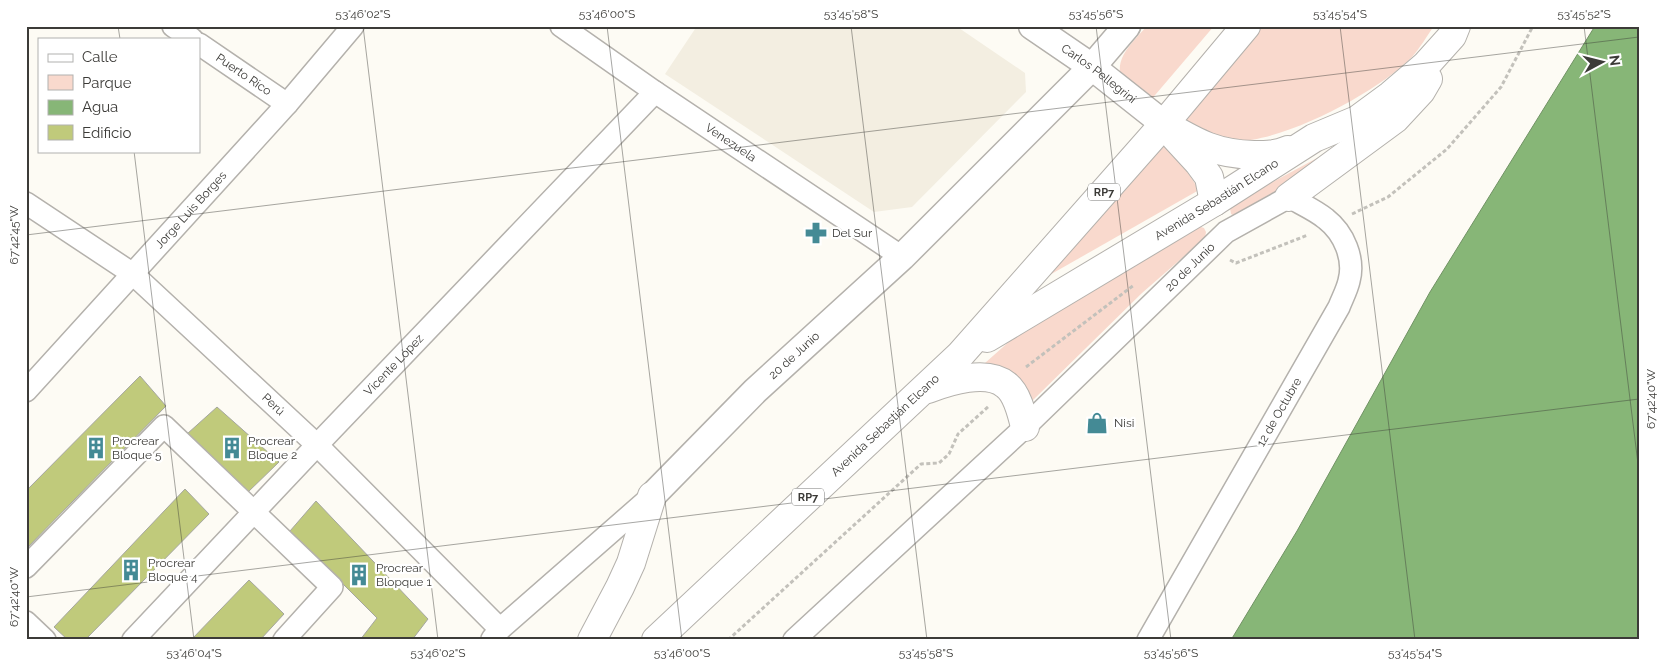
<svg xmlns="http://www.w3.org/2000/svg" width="1665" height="666" font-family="Raleway,sans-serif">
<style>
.built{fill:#f3eee1}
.green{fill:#f9d9cd}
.water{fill:#87b677;stroke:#709164}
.building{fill:#c0ca7b;stroke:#a5a6a0}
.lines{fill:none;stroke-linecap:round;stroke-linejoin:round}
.minor-casing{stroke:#b4b1ac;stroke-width:24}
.tertiary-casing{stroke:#b4b1ac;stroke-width:29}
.primary-casing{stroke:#b4b1ac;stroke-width:30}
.path{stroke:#c3c1bb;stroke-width:3;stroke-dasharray:4 2.5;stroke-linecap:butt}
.minor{stroke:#fff;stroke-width:21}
.tertiary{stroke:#fff;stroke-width:26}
.primary{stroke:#fff;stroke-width:28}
.ticks{fill:none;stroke:#3c3b38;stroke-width:1;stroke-opacity:0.45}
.labels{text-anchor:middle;stroke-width:4.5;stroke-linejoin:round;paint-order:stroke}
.shield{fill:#fff;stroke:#767674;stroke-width:1}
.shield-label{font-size:11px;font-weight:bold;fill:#3c3b38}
.street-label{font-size:12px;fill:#3c3b38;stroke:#fff}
.poi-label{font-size:12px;fill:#3c3b38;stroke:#fff;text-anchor:start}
.neatline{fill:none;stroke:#3c3b38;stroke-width:2}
.ticks-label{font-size:12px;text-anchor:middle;fill:#3c3b38}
</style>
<rect width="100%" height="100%" fill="#fdfbf4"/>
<path class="built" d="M697,26H956L1025,73L1026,92L912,207L874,212L665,74Z"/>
<g class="green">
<path d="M1147,26H1214L1150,101C1142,95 1130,88 1124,81C1110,61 1135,40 1147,26Z"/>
<path d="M1258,26H1434C1427,36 1420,48 1412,57C1377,93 1270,151 1220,140C1209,138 1189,126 1178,121Z"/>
<path d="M1166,138L1199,190L1025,289Z"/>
<path d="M1343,144L1303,176L1236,217L1231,214L1230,208L1234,203Z"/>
<path d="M1198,226L1204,228L1206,232L1205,238L1142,293L1030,403C1025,375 1010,369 985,363L1021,331Z"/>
</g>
<path class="water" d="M1595,26H1639V640H1231L1297,531L1430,292Z"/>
<g class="building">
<path d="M140,376L166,406L26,549V491Z"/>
<path d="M217,407L279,462L247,493L187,434Z"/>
<path d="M185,489L209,514L85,640H68L54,627Z"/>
<path d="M316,501L428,619L412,640H360L377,618L290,531Z"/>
<path d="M249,580L284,614L260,640H191Z"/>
</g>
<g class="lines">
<g class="minor-casing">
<g id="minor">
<path d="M173,26L192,39"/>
<path id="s1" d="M561,26L655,92L902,257"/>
<path id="s2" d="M199,44L287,104"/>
<path id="s3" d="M26,203L133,274L317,445L500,629"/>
<path id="s4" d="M26,391L287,104L353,26"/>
<path d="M26,567L164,426L332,587L284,640"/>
<path d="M26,622L45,640"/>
<path d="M492,639L500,629L652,496"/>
<path id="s5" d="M133,640L317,445L655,92"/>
<path id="s6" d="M794,640L1025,427L1226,232L1289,197C1301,204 1315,210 1326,219C1344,233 1355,259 1349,281C1347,290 1342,299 1339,307L1148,640"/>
</g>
</g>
<g class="tertiary-casing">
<g id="tertiary">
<path id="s7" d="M1032,26L1092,67L1164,124"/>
<path id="s8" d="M652,496L755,391L902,257L1092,67L1127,26"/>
</g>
</g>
<g class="primary-casing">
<g id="primary">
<path d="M1164,124C1197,143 1215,154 1254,155C1266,155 1277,155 1288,150"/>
<path d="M1175,137L1198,162L1209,177L1214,202"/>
<path d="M1289,197L1395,119L1421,91L1428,79"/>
<path id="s9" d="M987,338L1214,202L1314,138L1357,120L1391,95L1425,66L1452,36L1456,26"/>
<path d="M928,389C949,381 987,369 1006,385C1017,393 1022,414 1025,427"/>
<path d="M592,640L620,587L631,563L652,496"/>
<path id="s10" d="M656,640L960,355L1164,124L1246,26"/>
</g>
</g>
<g class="path">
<path d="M1352,214L1388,197L1447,149L1501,87L1533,26"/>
<path d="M1230,260L1236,263L1308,235"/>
<path d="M1026,367L1134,285"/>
<path d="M728,640L921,464L939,463L949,454L958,434L989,406"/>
</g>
<use href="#minor" class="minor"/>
<use href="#tertiary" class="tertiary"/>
<use href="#primary" class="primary"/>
</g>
<path class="ticks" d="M118,26L120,39M363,26L438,640M607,26L682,640M851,26L927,640M1096,26L1171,640M1340,26L1415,640M1584,26L1639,472M134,151L194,640M26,235L1639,37M26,597L1639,399"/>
<defs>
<g id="pharmacy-bare" transform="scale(1.725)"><path d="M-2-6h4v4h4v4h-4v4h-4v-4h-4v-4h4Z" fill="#448a95" stroke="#fff" stroke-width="2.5" paint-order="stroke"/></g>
<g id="shop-bare" transform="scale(1.725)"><path d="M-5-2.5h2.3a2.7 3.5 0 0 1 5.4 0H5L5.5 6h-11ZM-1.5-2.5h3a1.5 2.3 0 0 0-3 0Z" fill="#448a95" stroke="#fff" stroke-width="2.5" paint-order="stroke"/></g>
<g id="building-bare" transform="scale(1.725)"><path d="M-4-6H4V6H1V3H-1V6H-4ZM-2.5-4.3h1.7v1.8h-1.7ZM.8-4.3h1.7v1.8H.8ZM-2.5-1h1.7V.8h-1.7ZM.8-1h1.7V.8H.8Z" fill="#448a95" stroke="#fff" stroke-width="2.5" paint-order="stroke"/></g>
</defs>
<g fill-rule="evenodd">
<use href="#pharmacy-bare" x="816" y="233"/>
<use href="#shop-bare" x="1097" y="423"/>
<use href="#building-bare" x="96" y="448"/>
<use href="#building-bare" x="232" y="448"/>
<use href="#building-bare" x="131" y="570"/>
<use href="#building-bare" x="359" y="575"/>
</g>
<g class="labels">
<g class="shield">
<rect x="1088" y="183.5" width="32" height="17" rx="4"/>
<rect x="792" y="488.5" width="32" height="17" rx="4"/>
</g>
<g class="shield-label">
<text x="1104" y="196">RP7</text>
<text x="808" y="501">RP7</text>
</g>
<g class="street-label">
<text dy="4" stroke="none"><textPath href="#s2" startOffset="54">Puerto Rico</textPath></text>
<text dy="4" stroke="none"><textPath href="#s7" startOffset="82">Carlos Pellegrini</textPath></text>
<text dy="4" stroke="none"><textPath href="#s1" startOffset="206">Venezuela</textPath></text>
<text dy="4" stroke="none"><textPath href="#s9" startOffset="268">Avenida Sebastián Elcano</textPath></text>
<text dy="4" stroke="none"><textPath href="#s4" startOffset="245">Jorge Luis Borges</textPath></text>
<text dy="4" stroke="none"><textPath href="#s6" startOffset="544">20 de Junio</textPath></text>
<text dy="4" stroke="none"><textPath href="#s8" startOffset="200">20 de Junio</textPath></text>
<text dy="4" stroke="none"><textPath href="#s5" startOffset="379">Vicente López</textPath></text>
<text dy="4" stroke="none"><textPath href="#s3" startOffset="320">Perú</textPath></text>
<text transform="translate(1279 412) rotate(-60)" y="4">12 de Octubre</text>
<text dy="4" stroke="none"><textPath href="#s10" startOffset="314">Avenida Sebastián Elcano</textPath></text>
</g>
<g class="poi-label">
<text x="832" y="237">Del Sur</text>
<text x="1114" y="427">Nisi</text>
<text x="112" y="445">Procrear<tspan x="112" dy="14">Bloque 5</tspan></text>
<text x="248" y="445">Procrear<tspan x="248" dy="14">Bloque 2</tspan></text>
<text x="148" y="567">Procrear<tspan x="148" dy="14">Bloque 4</tspan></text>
<text x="376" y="572">Procrear<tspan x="376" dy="14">Blopque 1</tspan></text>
</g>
</g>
<rect width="1665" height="666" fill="none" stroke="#ffffff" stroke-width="55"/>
<rect x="38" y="38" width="162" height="115" fill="#ffffff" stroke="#b1b1af"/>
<rect x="48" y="54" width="25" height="8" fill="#ffffff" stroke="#b1b1af"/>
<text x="82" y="62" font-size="15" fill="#3c3b38">Calle</text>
<rect x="48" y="75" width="25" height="15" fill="#f9d9cd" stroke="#b1b1af"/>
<text x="82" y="88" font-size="15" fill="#3c3b38">Parque</text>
<rect x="48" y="100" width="25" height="15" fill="#87b677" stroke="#b1b1af"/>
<text x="82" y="112" font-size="15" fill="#3c3b38">Agua</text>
<rect x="48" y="125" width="25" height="15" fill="#c0ca7b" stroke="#b1b1af"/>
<text x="82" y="138" font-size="15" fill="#3c3b38">Edificio</text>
<g transform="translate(1602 62) rotate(83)" stroke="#ffffff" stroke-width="4" paint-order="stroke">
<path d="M0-4L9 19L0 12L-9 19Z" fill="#3c3b38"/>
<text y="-8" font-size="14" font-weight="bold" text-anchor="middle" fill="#3c3b38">N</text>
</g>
<rect x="28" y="28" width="1610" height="610" class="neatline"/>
<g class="ticks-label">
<text x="363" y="18">53°46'02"S</text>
<text x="607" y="18">53°46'00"S</text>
<text x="851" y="18">53°45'58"S</text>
<text x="1096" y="18">53°45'56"S</text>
<text x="1340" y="18">53°45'54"S</text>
<text x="1584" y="18">53°45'52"S</text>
<text transform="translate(14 235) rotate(-90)" y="4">67°42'45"W</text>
<text transform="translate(1651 399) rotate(-90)" y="4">67°42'40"W</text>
<text transform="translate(14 597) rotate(-90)" y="4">67°42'40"W</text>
<text x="194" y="657">53°46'04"S</text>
<text x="438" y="657">53°46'02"S</text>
<text x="682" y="657">53°46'00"S</text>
<text x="926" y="657">53°45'58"S</text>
<text x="1171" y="657">53°45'56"S</text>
<text x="1415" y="657">53°45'54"S</text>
</g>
</svg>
